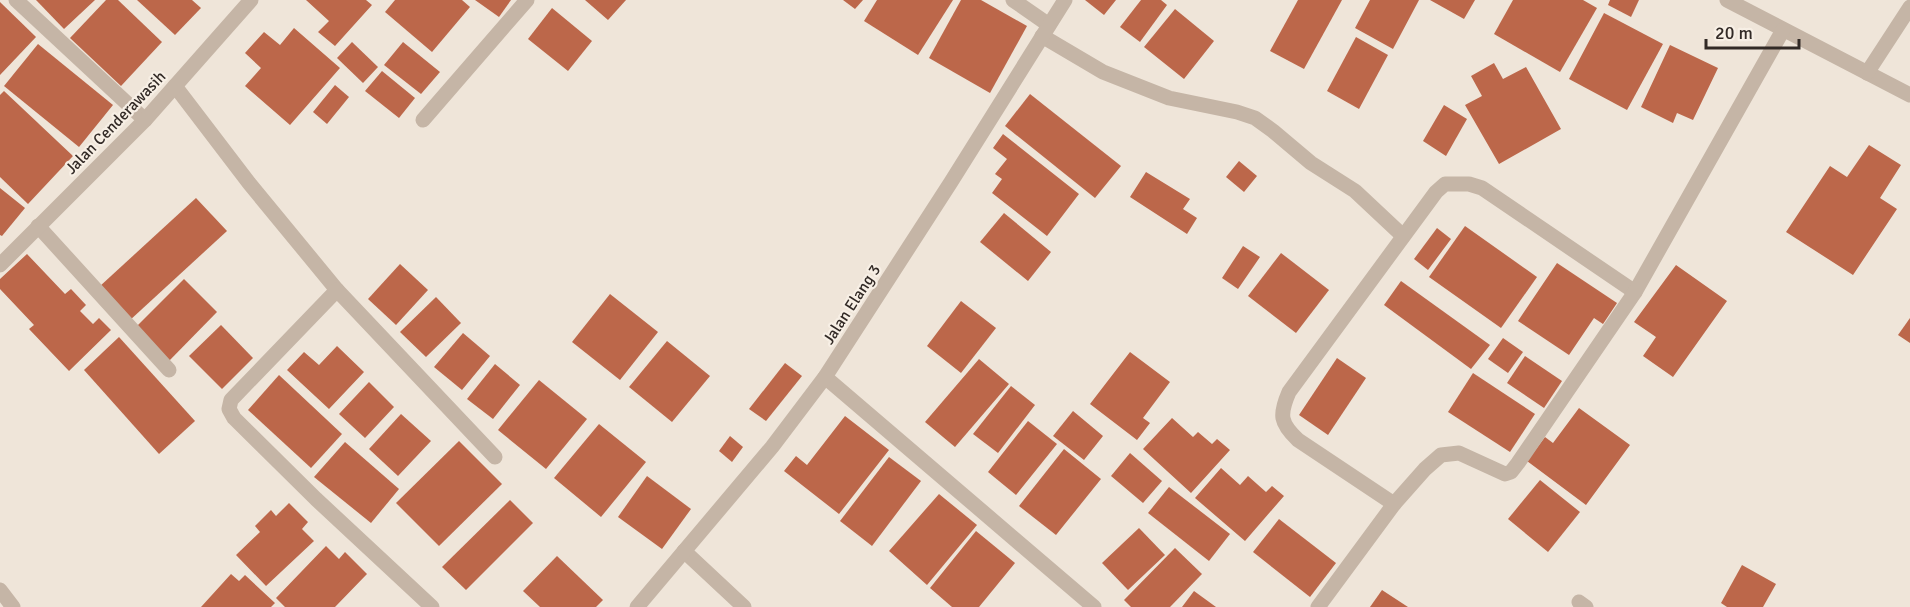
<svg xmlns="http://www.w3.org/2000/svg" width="1910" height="607" font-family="Signika,sans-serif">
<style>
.building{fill:#bc674a}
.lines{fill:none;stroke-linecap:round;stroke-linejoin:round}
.minor{stroke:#c5b5a6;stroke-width:15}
.labels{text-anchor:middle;stroke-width:4.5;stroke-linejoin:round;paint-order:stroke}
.street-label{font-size:16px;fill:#322a26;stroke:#f7efe5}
</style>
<rect width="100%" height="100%" fill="#efe5d9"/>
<g class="building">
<path d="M36,0H95L64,29Z"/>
<path d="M106,0H118L162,42L121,86L70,38Z"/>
<path d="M137,0H192L201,8L175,35Z"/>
<path d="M306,0H366L372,5L335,46L318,32L329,21Z"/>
<path d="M395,0H462L470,7L432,52L385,12Z"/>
<path d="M475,0H511L499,17Z"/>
<path d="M585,0H626L608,20Z"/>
<path d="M843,0H863L855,9Z"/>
<path d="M877,0H953L918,55L864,21Z"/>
<path d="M961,0H981L1027,26L990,93L929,58Z"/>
<path d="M1085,0H1116L1104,15Z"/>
<path d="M1141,0H1161L1167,5L1140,42L1120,27Z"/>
<path d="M1298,0H1342L1304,69L1270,51Z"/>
<path d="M1370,0H1419L1393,49L1355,28Z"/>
<path d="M1430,0H1475L1464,19Z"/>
<path d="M1513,0H1583L1597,8L1560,72L1494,34Z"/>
<path d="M1610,0H1639L1631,17L1608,5Z"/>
<path d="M0,2L36,37L0,75Z"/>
<path d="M552,8L592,41L568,71L528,39Z"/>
<path d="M1175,9L1214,41L1184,79L1144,47Z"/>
<path d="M1604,13L1663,44L1627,110L1569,79Z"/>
<path d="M294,28L340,68L290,125L245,86L261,68L245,53L264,32L280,45Z"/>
<path d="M1356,37L1388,55L1359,109L1327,91Z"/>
<path d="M352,42L378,67L363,83L337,58Z"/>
<path d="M403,42L440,72L421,94L384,65Z"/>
<path d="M38,44L113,105L79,147L4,86Z"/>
<path d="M1670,45L1718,68L1693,120L1677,113L1673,123L1641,107Z"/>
<path d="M1494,63L1503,79L1526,67L1561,129L1499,164L1465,105L1482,96L1471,76Z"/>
<path d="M382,71L415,98L399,118L365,91Z"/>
<path d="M335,85L349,97L327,124L313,112Z"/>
<path d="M4,91L73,156L28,204L0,177V95Z"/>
<path d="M1030,94L1121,166L1095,198L1005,126Z"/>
<path d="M1444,105L1467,119L1446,156L1423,141Z"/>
<path d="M1003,134L1079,194L1047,236L992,193L1002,179L995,174L1007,159L993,148Z"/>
<path d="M1869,145L1901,165L1880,198L1897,209L1853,275L1786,232L1830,166L1847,177Z"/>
<path d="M1239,161L1257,176L1244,192L1226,177Z"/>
<path d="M1146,172L1190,199L1183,209L1197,218L1187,234L1130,197Z"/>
<path d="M0,188L25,208L2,236L0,235Z"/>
<path d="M196,198L227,231L129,321L99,287Z"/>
<path d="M1004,213L1051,252L1028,281L980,242Z"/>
<path d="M1465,226L1537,277L1501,328L1429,277Z"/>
<path d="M1437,228L1451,239L1428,270L1414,259Z"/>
<path d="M1243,246L1260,257L1238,289L1222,278Z"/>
<path d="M1281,253L1329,290L1296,333L1248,296Z"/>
<path d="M27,254L65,294L71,289L86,305L80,311L93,324L99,318L111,330L69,371L29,329L34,325L0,289V279Z"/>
<path d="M1557,263L1617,303L1603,324L1594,318L1569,355L1518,321Z"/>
<path d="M400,264L428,290L396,325L368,299Z"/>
<path d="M1676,265L1727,301L1673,377L1643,356L1656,337L1634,322Z"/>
<path d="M184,279L217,312L168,362L134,329Z"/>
<path d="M1401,281L1490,345L1471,369L1384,305Z"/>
<path d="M610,294L658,332L620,380L572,342Z"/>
<path d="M436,297L461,323L426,357L400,332Z"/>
<path d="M961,301L996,328L961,373L927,346Z"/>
<path d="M1910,318V343L1898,335Z"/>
<path d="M221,325L253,358L222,389L189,356Z"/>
<path d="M463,333L490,356L462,390L434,367Z"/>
<path d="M119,337L195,421L159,454L84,370Z"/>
<path d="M1503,338L1523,352L1508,373L1488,359Z"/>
<path d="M667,341L710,376L672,422L629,387Z"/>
<path d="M337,346L364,372L329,409L287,370L304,352L319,365Z"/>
<path d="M1130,352L1170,382L1143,418L1150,423L1137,440L1090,404Z"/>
<path d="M1525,356L1562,381L1544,408L1507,383Z"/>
<path d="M1337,358L1366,378L1328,435L1299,415Z"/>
<path d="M979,359L1009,384L955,447L925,422Z"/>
<path d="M785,363L802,376L766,421L749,409Z"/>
<path d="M495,364L520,385L493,419L467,399Z"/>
<path d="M1473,373L1535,414L1510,452L1448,412Z"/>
<path d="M279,375L342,434L311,468L248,410Z"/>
<path d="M539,380L587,419L546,469L498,430Z"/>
<path d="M369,382L394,407L365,438L339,414Z"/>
<path d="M1011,386L1035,405L998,453L973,434Z"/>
<path d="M1579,408L1630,445L1586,505L1527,461L1545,437L1553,443Z"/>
<path d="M1073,411L1103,436L1084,460L1053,436Z"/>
<path d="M401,414L431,441L398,476L369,449Z"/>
<path d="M845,416L889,450L839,514L784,471L796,456L807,465Z"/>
<path d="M1172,418L1193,437L1198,432L1212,444L1217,439L1230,450L1191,493L1143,449Z"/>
<path d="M1028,421L1057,444L1016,495L988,472Z"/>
<path d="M599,424L646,462L601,517L554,478Z"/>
<path d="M730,436L743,447L732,462L719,451Z"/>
<path d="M459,441L502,484L439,546L396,503Z"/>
<path d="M345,442L399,489L371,523L314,477Z"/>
<path d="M1064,449L1101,479L1056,535L1019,506Z"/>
<path d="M1130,453L1162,481L1143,503L1111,476Z"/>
<path d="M889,457L921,481L872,546L840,521Z"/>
<path d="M1221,468L1240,485L1248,476L1266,492L1272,486L1284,496L1245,541L1195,498Z"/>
<path d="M647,476L691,509L662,549L618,517Z"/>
<path d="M1540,480L1580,512L1548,552L1508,519Z"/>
<path d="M1169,487L1230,534L1209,561L1148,513Z"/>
<path d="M939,494L977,525L927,585L889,551Z"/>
<path d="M510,500L533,523L466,590L442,567Z"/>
<path d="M289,503L308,522L302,529L314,541L266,586L236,555L260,532L255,526L271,510L276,516Z"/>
<path d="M1279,519L1336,563L1310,597L1253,552Z"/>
<path d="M1139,528L1165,555L1128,590L1102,563Z"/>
<path d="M976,531L1015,563L979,607H952L930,588Z"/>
<path d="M326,546L339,559L345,552L367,574L335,607H285L276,598Z"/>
<path d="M1175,548L1202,574L1170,607H1131L1124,600Z"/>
<path d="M557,556L603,600L596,607H540L523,591Z"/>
<path d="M1742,565L1776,584L1763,607H1727L1721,603Z"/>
<path d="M231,574L239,581L245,575L275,603L271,607H201Z"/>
<path d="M1382,590L1408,607H1370Z"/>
<path d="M1194,591L1216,607H1182Z"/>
</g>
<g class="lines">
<g class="minor">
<path d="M16,0L145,120"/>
<path d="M1013,0L1049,25"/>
<path d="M1727,0L1910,95"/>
<path d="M1042,36L1103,72L1169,98L1237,112L1255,118L1273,131L1311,163L1355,191L1403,236"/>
<path d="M1867,73L1910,7"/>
<path d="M175,86L249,183L337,290"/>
<path d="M423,120L527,0"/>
<path d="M38,226L169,370"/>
<path d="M0,265L145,120L251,0"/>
<path d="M825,377L1094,607"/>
<path d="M1394,504L1298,440C1280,423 1279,415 1289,392L1436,192L1445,184H1469L1482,188L1635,292"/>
<path d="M684,551L744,607"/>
<path d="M0,590L13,607"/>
<path d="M1579,602L1586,607"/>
<path d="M432,607L316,499L234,418L229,409L231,400L337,290L495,457"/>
<path d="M637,607L772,447L825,377L951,182L1065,0"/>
<path d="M1318,607L1394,504L1425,469L1441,455L1459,453L1505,474L1511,472L1518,463L1635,292L1783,30"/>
</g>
</g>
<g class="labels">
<g class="street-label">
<text transform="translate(115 122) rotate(-46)" y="6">Jalan Cenderawasih</text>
<text transform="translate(851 304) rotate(-57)" y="6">Jalan Elang 3</text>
</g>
</g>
<path d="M1706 39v9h93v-9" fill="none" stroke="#322a26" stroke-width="3"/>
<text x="1715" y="39" font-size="18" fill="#322a26" stroke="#f7efe5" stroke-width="4.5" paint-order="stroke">20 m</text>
</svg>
